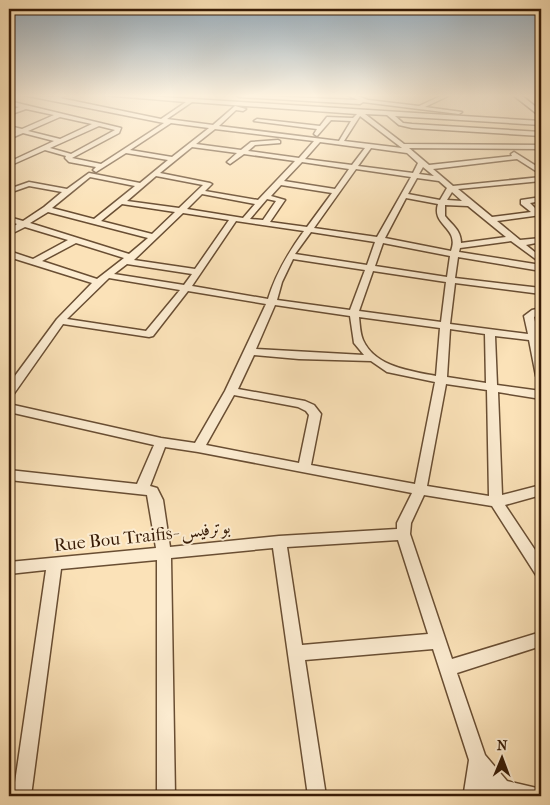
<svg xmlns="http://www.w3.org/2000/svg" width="550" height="805" font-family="'IM FELL French Canon',Amiri,serif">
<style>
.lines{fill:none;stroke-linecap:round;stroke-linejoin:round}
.street-casing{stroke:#694e33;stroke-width:3}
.secondary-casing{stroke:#381c07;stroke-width:3}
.street{fill:#fcecd1;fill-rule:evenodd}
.secondary{fill:#fcecd1;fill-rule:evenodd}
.labels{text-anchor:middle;stroke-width:4;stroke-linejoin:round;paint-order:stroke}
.near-street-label{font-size:18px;fill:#381c07;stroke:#fcecd1}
</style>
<rect width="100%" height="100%" fill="#fbe2b8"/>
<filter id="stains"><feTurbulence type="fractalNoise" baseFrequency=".004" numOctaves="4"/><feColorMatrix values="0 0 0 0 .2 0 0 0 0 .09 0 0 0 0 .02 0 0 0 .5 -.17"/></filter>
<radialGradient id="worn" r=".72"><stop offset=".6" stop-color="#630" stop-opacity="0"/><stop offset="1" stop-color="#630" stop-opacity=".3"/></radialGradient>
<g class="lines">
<g class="street-casing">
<g id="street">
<path d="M23,95L54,97L66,95L60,98L161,119L186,102L103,95H130L541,121V125L395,116L403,123L412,124L541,132V136L412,128L399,125L387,115L365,114L404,144L541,145V149L409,148L429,165L512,156L511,154L514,152L541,169V174L539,173L517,159L433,169L453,186L541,177V181L458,189L492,217L531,212L521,204V200L541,197V201L530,203L538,211H541V215L497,221L520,240L541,238V242L526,245L541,257V263L511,241L460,248L459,252L541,265V271L458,257L455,278L541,288V294L455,283L450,324L528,334L524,316L532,310L541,308V314L534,317L538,336H541V342H539L541,352V379L536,376L529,340L495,336L497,385L541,391V399L498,392L502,495L541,485V495L505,505L541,559V577L536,575L492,506L424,495L411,523L410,534L452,659L541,632V646L457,673L485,755L507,781L541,789V796H465L464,792L469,760L433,649L305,660L326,796H308L273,548L171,558L175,796H157V560L61,569L31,796H13L46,570L9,574V562L156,548L147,495L9,480V470L137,484L154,445L9,412V404L161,438L195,443L225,391L266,304L188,291L153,336L149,337L63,324L13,395H9V384L57,319L92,283L9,257V251L33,259L68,240L25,227L9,235V230L17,224L9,221V217L23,221L44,207L62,192L29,186L9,193V189L29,182L67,189L89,173L140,183L168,160L126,153L96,172L93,170L96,167L69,162L65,158L66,156L45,150L9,166V162L54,141L23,133L9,139V135L16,132L9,130V126L22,129L54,115L26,109L9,115V111L19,107L9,105V101L121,128L119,133L72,158L101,164L164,123ZM192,102L357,114L353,118L327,117L320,126L257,119L254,121L317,129L314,134L317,136L331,120L351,121L339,141L219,126L236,110L243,111L246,109L235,106L213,125L167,119ZM360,116L402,148L344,141ZM60,117L92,124L60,139L28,131ZM171,123L209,128L172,157L130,150ZM99,126L115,130L71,154L50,148ZM215,129L314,141L299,158L248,151L255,145L280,143V141L278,140L251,142L241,150L196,144ZM320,142L365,148L352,165L305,159ZM192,147L237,153L227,162L230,164L244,154L295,161L258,200L205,191L212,184L210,183L160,173ZM371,148L407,153L418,163L413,173L358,166ZM302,162L349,169L335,189L284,181ZM423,167L434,176L419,174ZM356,169L411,177L377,237L314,228ZM156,176L203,185L179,208L127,201ZM90,177L135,186L94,219L52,208ZM417,178L439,181L447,188L440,200L408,194ZM281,185L332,193L307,227L270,222L285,200L271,196ZM452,192L462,201L447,200ZM202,194L255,204L243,218L187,209ZM406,198L438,204C431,226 460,227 451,251L385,238ZM267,199L276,201L263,220L250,219ZM122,204L175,212L152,234L101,221ZM445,205L468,206L506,237L461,243C461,230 452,225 445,216ZM48,212L148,238L129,254L30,223ZM183,213L229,220L195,269L134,260ZM236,221L304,231C288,253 276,273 268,299L192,286ZM311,232L375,242L367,265L295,254ZM76,243L124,258L97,279L42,261ZM383,243L450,256L447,277L375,266ZM293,259L365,270L350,310L277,300L282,282ZM127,264L192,274L184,285L114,274ZM373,271L446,282L441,322L359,311ZM109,278L180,290L146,331L67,319ZM275,305L350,316L354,343L364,355L256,349ZM359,317L440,328L436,376C411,371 375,367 363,340C360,333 360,325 359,317ZM450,329L485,334L486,383L447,377ZM254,355L299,359L371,361L387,372L435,382L415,484L311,465L321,414L314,405L305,401L238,389ZM446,384L487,390L489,496L427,486ZM234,395L298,407L306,411L309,415L299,463L206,445ZM165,447L198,452L412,493L397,523V529L279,536L170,547L163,500L157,488L150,486ZM398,540L428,634L302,645L287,547Z"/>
<path d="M236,95L358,100L347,95H355L368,100L419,106L443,95H450L425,107L462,112L459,114L363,102L360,104L239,97Z"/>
</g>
</g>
<g class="secondary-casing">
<path id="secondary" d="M513,95H521L541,111V117Z"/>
</g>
<use href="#street" class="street"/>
<use href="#secondary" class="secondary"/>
</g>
<linearGradient id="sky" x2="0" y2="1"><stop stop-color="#95acbd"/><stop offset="0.46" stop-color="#fdf2df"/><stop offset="1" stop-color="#fdf2df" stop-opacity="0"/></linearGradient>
<rect width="550" height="208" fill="url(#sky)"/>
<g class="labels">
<g class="near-street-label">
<text transform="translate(142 536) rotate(-6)" y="6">Rue Bou Traifis- بوترفيس</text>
</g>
</g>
<rect width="550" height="805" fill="none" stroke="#fbe2b8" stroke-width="30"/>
<rect x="10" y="10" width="530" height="785" fill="none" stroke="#381c07" stroke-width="2.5"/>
<rect x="15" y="15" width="520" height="775" fill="none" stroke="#381c07"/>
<g transform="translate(502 758) rotate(1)" stroke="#fcecd1" stroke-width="4" paint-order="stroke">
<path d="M0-4L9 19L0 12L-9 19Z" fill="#381c07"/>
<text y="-8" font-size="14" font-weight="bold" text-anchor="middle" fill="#381c07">N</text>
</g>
<rect width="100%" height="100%" filter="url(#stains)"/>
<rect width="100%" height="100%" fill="url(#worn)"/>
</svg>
